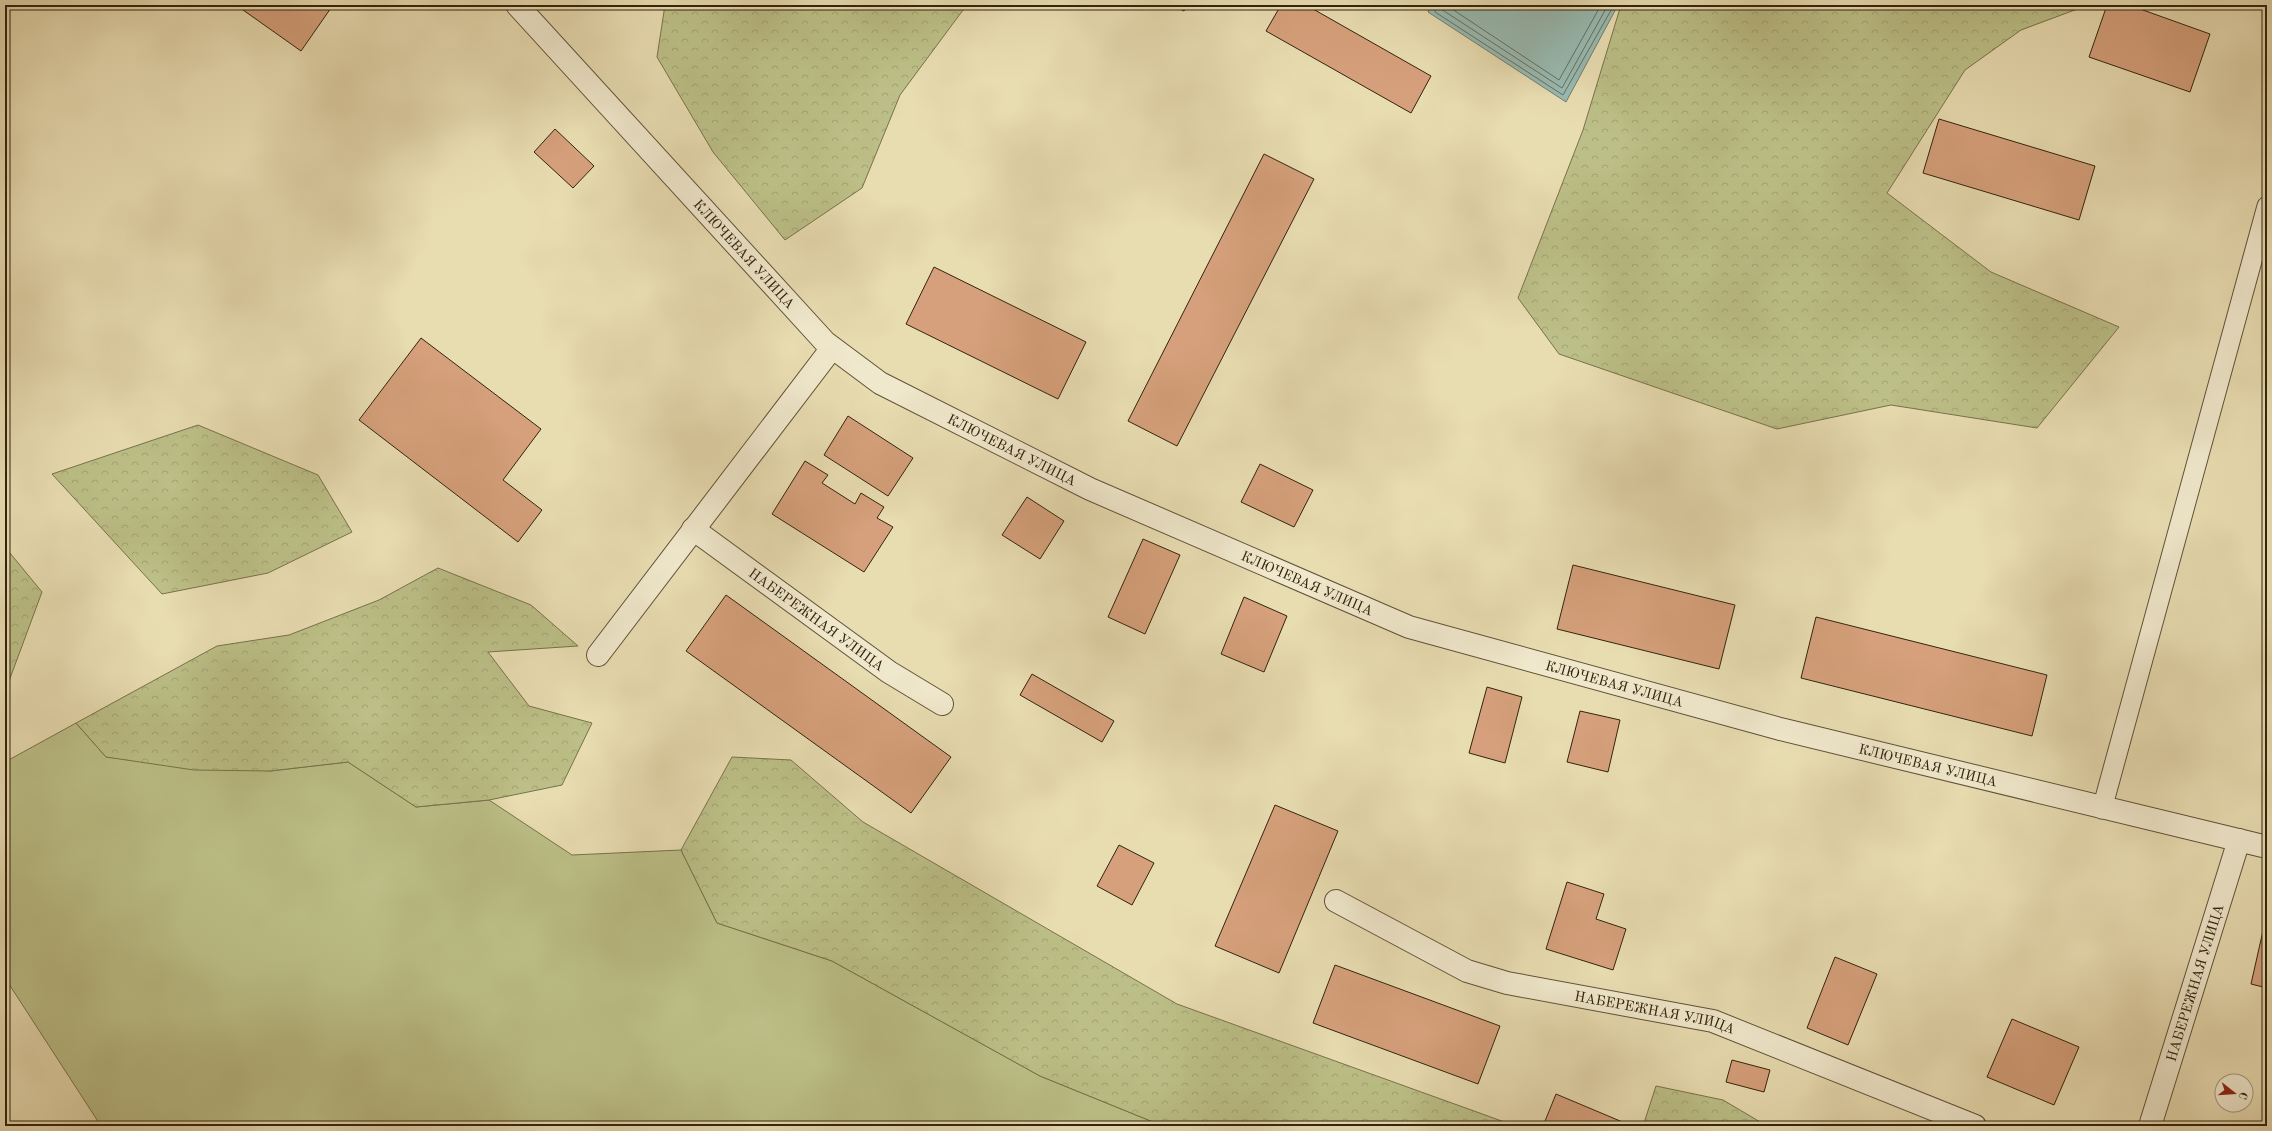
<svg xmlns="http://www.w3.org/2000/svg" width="2272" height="1131" font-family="'Old Standard TT',serif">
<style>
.green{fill:#bcbf87;stroke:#78724a}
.forest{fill:url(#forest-crowns);stroke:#78724a}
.water{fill:#98bab1;stroke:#707e70}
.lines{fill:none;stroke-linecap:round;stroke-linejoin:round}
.shore{stroke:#666f60;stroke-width:1}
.building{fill:#d5a07b;stroke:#33240e}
.lane-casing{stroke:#605237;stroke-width:21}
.street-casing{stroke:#605237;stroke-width:24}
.lane{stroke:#f0e8cc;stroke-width:19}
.street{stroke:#f0e8cc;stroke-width:22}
.labels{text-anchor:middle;stroke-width:3;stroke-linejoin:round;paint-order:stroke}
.street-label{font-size:14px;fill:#33240e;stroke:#f0e8cc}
</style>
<defs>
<pattern id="forest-crowns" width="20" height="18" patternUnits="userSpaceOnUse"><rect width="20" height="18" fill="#bcbf87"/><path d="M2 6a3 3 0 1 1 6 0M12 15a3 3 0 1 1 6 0" fill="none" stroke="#a2a473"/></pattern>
</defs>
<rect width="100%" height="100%" fill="#e8dcb1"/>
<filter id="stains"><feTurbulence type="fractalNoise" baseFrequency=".005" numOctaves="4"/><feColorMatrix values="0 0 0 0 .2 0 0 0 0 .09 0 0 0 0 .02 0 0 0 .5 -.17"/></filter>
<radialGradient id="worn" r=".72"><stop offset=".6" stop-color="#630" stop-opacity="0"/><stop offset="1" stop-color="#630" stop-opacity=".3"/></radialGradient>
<path class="green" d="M76,723L106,757L270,771L348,762L416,807L489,800L572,855L681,850L717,923L832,961L1040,1076L1163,1126H101L7,981L5,975V762Z"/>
<g class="forest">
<path d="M665,5H964L963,10L900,95L862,188L785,240L713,152L657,57Z"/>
<path d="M1621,5H2088L2021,30L1965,70L1887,193L1991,272L2119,327L2037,428L1891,405L1777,429L1559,354L1518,298L1583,130Z"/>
<path d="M198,425L318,475L352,532L268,573L162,594L52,474Z"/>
<path d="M5,547L42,592L9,681L5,683Z"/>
<path d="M438,568L531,605L578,646L488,652L529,706L592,723L562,785L489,800L416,807L348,762L270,771L194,770L106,757L76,723L217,646L289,635L379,600Z"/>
<path d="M732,757L791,760L863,822L1177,1004L1510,1124L1506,1126H1163L1040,1076L832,961L717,923L681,850Z"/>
<path d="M1656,1086L1723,1100L1767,1126H1646L1644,1123Z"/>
</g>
<path class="water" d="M1431,5H1618L1566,102L1428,12Z"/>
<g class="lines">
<g class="shore">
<path d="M1435,5V12L1563,95L1614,5"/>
<path d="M1440,5L1441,9L1562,88L1608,5"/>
<path d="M1446,5L1559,80L1601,5"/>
</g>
</g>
<g class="building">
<path d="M236,5H333L301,51Z"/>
<path d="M1172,5H1188L1184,11Z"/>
<path d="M1281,5H1306L1431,76L1411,113L1266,31Z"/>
<path d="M2107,5H2129L2210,34L2190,92L2089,57Z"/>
<path d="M1939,119L2095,166L2079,220L1923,173Z"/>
<path d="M555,129L594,166L573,188L534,152Z"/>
<path d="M1264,154L1314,179L1177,446L1128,421Z"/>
<path d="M934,267L1086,342L1058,399L906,324Z"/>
<path d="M421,338L541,429L503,480L542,510L518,542L359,420Z"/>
<path d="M848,416L913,458L888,496L824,455Z"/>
<path d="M805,461L828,475L822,483L855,504L861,493L884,507L877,518L893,527L864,572L772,514Z"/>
<path d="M1260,464L1313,490L1294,527L1241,502Z"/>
<path d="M1027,497L1064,521L1040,559L1002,535Z"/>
<path d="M1143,539L1180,555L1145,634L1108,617Z"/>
<path d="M1573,565L1735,605L1719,669L1557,629Z"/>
<path d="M726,595L951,757L911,813L686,651Z"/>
<path d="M1244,597L1287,616L1264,672L1221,654Z"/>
<path d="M1816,617L2047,675L2032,736L1801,678Z"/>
<path d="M1032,674L1114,721L1102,742L1020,695Z"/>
<path d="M1487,687L1522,697L1505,763L1469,753Z"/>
<path d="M1580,711L1620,720L1608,772L1567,762Z"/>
<path d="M1275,805L1338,831L1279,973L1215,946Z"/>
<path d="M1119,845L1154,863L1132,905L1097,886Z"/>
<path d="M1567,882L1604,894L1596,919L1626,929L1613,970L1546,949Z"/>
<path d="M2267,913V988L2251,984Z"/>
<path d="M1835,957L1877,974L1848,1045L1807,1028Z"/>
<path d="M1335,965L1500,1026L1478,1084L1313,1023Z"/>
<path d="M2012,1019L2079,1047L2054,1105L1987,1077Z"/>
<path d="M1732,1060L1770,1070L1764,1092L1726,1082Z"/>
<path d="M1556,1094L1632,1126H1543Z"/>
</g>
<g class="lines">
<g class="lane-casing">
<path id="lane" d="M2102,809L2267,206"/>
</g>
<g class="street-casing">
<g id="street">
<path id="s1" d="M517,5L825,342L880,383L1090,489L1409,627L1780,729L2267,847"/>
<path id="s2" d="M693,529L889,672L942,704"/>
<path d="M598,655L832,348"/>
<path id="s3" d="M1336,901L1467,971L1507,983L1713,1021L1975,1126"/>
<path id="s4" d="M2150,1126L2239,840"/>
</g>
</g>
<use href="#lane" class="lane"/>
<use href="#street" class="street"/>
</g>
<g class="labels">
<g class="street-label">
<text dy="5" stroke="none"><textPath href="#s1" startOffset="337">КЛЮЧЕВАЯ УЛИЦА</textPath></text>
<text dy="5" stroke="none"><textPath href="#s1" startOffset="673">КЛЮЧЕВАЯ УЛИЦА</textPath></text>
<text dy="5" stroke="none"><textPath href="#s1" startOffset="997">КЛЮЧЕВАЯ УЛИЦА</textPath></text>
<text dy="5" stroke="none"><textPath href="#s2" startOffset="153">НАБЕРЕЖНАЯ УЛИЦА</textPath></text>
<text dy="5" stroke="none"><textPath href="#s1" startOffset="1321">КЛЮЧЕВАЯ УЛИЦА</textPath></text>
<text dy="5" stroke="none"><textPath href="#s1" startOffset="1645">КЛЮЧЕВАЯ УЛИЦА</textPath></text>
<text dy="5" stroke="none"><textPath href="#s4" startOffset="150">НАБЕРЕЖНАЯ УЛИЦА</textPath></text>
<text dy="5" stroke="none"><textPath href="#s3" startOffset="341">НАБЕРЕЖНАЯ УЛИЦА</textPath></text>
</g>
</g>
<rect width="2272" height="1131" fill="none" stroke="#e8dcb1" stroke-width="20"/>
<rect x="6" y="6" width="2260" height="1119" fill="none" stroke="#33240e" stroke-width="2"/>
<rect x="10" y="10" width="2252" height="1111" fill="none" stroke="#33240e"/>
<g transform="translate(2234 1093) rotate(107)"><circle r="19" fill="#f0e8cc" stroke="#a49a80"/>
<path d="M0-3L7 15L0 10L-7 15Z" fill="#8f2418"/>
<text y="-6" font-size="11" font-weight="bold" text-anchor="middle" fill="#33240e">С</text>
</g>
<rect width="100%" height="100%" filter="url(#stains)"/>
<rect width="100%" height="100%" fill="url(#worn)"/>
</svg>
